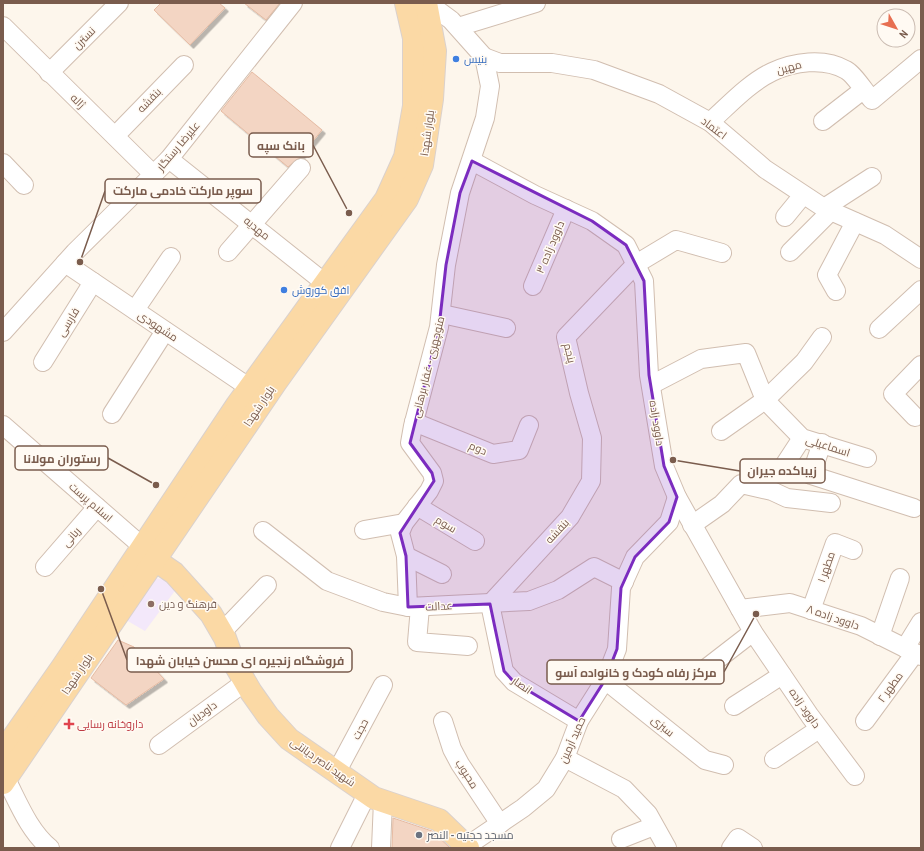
<svg xmlns="http://www.w3.org/2000/svg" width="924" height="851" font-family="'Archivo Narrow',Cairo,sans-serif">
<style>
.education{fill:#f3e8fa}
.building{fill:#f3d5c3;stroke:#e6bba3;filter:url(#shadow)}
.lines{fill:none;stroke-linecap:round;stroke-linejoin:round}
.minor-casing{stroke:#d1beb0;stroke-width:20}
.major-casing{stroke:#dad1cd;stroke-width:24}
.minor{stroke:#fff;stroke-width:18}
.major{stroke:#fbd9a5;stroke-width:22}
.marked{fill:#7b2cbf;fill-opacity:0.2;stroke:#7b2cbf;stroke-width:3;stroke-linejoin:round}
.shop-dot{fill:#3f7fe0;stroke:#fffaf3;stroke-width:1.5}
.education-dot{fill:#8d6e63;stroke:#fffaf3;stroke-width:1.5}
.health-dot{fill:#e0444e;stroke:#fffaf3;stroke-width:1.5}
.worship-dot{fill:#6b7280;stroke:#fffaf3;stroke-width:1.5}
.labels{text-anchor:middle;stroke-width:3;stroke-linejoin:round;paint-order:stroke}
.street-label{font-size:11px;fill:#7a5c4d;stroke:#fffaf3}
.shop-label{font-size:11px;fill:#366cbe;stroke:#fffaf3;text-anchor:start}
.education-label{font-size:11px;fill:#785e54;stroke:#fffaf3;text-anchor:start}
.health-label{font-size:11px;fill:#be3a42;stroke:#fffaf3;text-anchor:start}
.worship-label{font-size:11px;fill:#5b616d;stroke:#fffaf3;text-anchor:start}
.leader{fill:none;stroke:#7a5c4d;stroke-width:1.5}
.callout-dot{fill:#7a5c4d;stroke:#fffaf3;stroke-width:1.5}
.callout{fill:#fffaf3;stroke:#7a5c4d;stroke-width:1.5}
.callout-label{font-size:12px;text-anchor:middle;font-weight:bold;fill:#7a5c4d}
</style>
<defs>
<filter id="shadow"><feDropShadow dx="3.5" dy="3.5" stdDeviation="0" flood-color="#0004"/></filter>
</defs>
<rect width="100%" height="100%" fill="#fdf6ec"/>
<path class="education" d="M155,578L167,580L177,588L145,631L126,620Z"/>
<g class="building">
<path d="M161,3H219L225,8L190,45L154,10Z"/>
<path d="M244,3H280L266,20Z"/>
<path d="M252,72L322,130L299,158L288,167L221,111Z"/>
<path d="M118,640L134,647L164,679L126,705L91,678Z"/>
<path d="M393,818L432,831L450,848H392Z"/>
</g>
<g class="lines">
<g class="minor-casing">
<g id="minor">
<path d="M3,26L154,175"/>
<path d="M458,27L536,3"/>
<path d="M484,57L500,63H552L594,70L659,94L710,122L765,169L824,208L885,235L921,259"/>
<path d="M49,73L119,3"/>
<path d="M823,121L863,90"/>
<path d="M710,122C729,105 749,83 772,72C793,62 824,57 846,70C854,74 865,92 872,100L921,59"/>
<path d="M115,136L184,65"/>
<path d="M169,159L325,283"/>
<path d="M472,161L535,195L592,221L626,245L644,281L649,375L664,466L677,497L753,632L810,716L855,776"/>
<path d="M3,163L24,185"/>
<path d="M824,208L872,177"/>
<path d="M785,217L803,195"/>
<path d="M228,252L301,168"/>
<path d="M790,252L831,211"/>
<path d="M65,263L250,388"/>
<path d="M533,286L566,209"/>
<path d="M836,291L827,275L855,222"/>
<path d="M135,310L171,257"/>
<path d="M442,314L506,328"/>
<path d="M879,329L921,290"/>
<path d="M3,332L75,252L169,159L293,3"/>
<path d="M43,362L93,282"/>
<path d="M651,385L701,359L746,353L765,400L802,438L867,458"/>
<path d="M112,414L165,331"/>
<path d="M915,417L893,394L921,365"/>
<path d="M414,422L493,454L519,450L529,425"/>
<path d="M3,425L143,547"/>
<path d="M721,431L765,400L804,362L822,337"/>
<path d="M822,443L811,475L914,508"/>
<path d="M785,464L802,438"/>
<path d="M417,506L475,541"/>
<path d="M692,525L722,504L741,484L772,491L787,498L831,503"/>
<path d="M364,530L404,523"/>
<path d="M263,531L327,581L383,602L408,607L529,601L558,590L594,567L624,582"/>
<path d="M406,556L442,574"/>
<path d="M45,567L97,507"/>
<path d="M408,607L406,556L400,533L404,523L429,491L434,481L432,473L410,443L413,426L439,327L446,265L460,193L485,118L490,86L484,57L451,20L428,3"/>
<path d="M420,607L417,642L468,646"/>
<path d="M740,609L790,603L861,626L921,656"/>
<path d="M811,610L835,543L853,550"/>
<path d="M222,632L267,585"/>
<path d="M880,636L900,578"/>
<path d="M905,648L921,622"/>
<path d="M700,673L753,632"/>
<path d="M605,680L705,760L724,765"/>
<path d="M734,706L782,675"/>
<path d="M443,721L452,749L460,764L500,824"/>
<path d="M579,721L514,682L504,671L490,604L570,517L591,481L592,438L579,393L566,337L636,264L676,240L722,253"/>
<path d="M865,721L915,653"/>
<path d="M159,745L245,682"/>
<path d="M565,758L624,789L648,814L667,848"/>
<path d="M774,759L819,729"/>
<path d="M336,773L383,685"/>
<path d="M6,779C18,802 29,831 50,848"/>
<path d="M621,839L654,826"/>
<path d="M467,846L523,808L546,789L565,758L579,721L605,680L617,649L621,588L635,557L669,522L677,497"/>
<path d="M340,848L367,794"/>
<path d="M381,848L383,801"/>
<path d="M731,848L738,838L753,848"/>
</g>
</g>
<g class="major-casing">
<g id="major">
<path d="M155,560L174,573L211,614L225,638L234,663L251,692L268,716L289,739L374,798L439,820L468,848"/>
<path d="M3,752L63,666L237,405L386,199L405,157L414,106V38L406,3"/>
<path d="M3,783L276,382L407,199L422,165L432,99L435,51L426,3"/>
</g>
</g>
<use href="#minor" class="minor"/>
<use href="#major" class="major"/>
</g>
<path class="marked" d="M472,161L592,221L626,245L644,281L649,375L664,466L677,497L669,522L635,557L621,588L617,649L605,680L579,721L514,682L504,671L490,604L408,607L406,556L400,533L434,481L432,473L410,443L439,327L446,265L460,193Z"/>
<g class="shop-dot">
<circle cx="456" cy="59" r="4"/>
<circle cx="284" cy="290" r="4"/>
</g>
<circle class="education-dot" cx="151" cy="604" r="4"/>
<path class="health-dot" d="M67 718h4v4h4v4h-4v4h-4v-4h-4v-4h4z"/>
<circle class="worship-dot" cx="419" cy="835" r="4"/>
<g class="labels">
<g class="street-label">
<text transform="translate(84 38) rotate(-45)" y="4">نسترن</text>
<text transform="translate(789 67) rotate(-15)" y="4">مهین</text>
<text transform="translate(149 100) rotate(-46)" y="4">بنفشه</text>
<text transform="translate(78 101) rotate(44)" y="4">ژاله</text>
<text transform="translate(714 128) rotate(37)" y="4">اعتماد</text>
<text transform="translate(427 133) rotate(-82)" y="4">بلوار شهدا</text>
<text transform="translate(178 146) rotate(-50)" y="4">علیرضا رستگار</text>
<text transform="translate(257 228) rotate(39)" y="4">مهدیه</text>
<text transform="translate(550 247) rotate(-67)" y="4">داوود زاده ۳</text>
<text transform="translate(68 322) rotate(-58)" y="4">فارسی</text>
<text transform="translate(158 326) rotate(34)" y="4">مشهودی</text>
<text transform="translate(570 353) rotate(77)" y="4">پنجم</text>
<text transform="translate(428 367) rotate(-76)" y="4">منوچهری - غفار برهانی</text>
<text transform="translate(259 406) rotate(-56)" y="4">بلوار شهدا</text>
<text transform="translate(657 423) rotate(81)" y="4">داوود زاده</text>
<text transform="translate(828 446) rotate(18)" y="4">اسماعیلی</text>
<text transform="translate(478 448) rotate(23)" y="4">دوم</text>
<text transform="translate(91 502) rotate(41)" y="4">اسلام پرست</text>
<text transform="translate(446 524) rotate(31)" y="4">سوم</text>
<text transform="translate(557 531) rotate(-47)" y="4">بنفشه</text>
<text transform="translate(71 537) rotate(-49)" y="4">ربانی</text>
<text transform="translate(826 567) rotate(-71)" y="4">مطهر ۱</text>
<text transform="translate(439 606) rotate(-3)" y="4">عدالت</text>
<text transform="translate(833 617) rotate(19)" y="4">داوود زاده ۸</text>
<text transform="translate(77 674) rotate(-56)" y="4">بلوار شهدا</text>
<text transform="translate(522 685) rotate(35)" y="4">انصار</text>
<text transform="translate(890 687) rotate(-54)" y="4">مطهر ۲</text>
<text transform="translate(805 708) rotate(55)" y="4">داوود زاده</text>
<text transform="translate(202 713) rotate(-36)" y="4">داودیان</text>
<text transform="translate(663 726) rotate(39)" y="4">سبزی</text>
<text transform="translate(360 729) rotate(-62)" y="4">حجت</text>
<text transform="translate(572 740) rotate(-66)" y="4">حمید آرمین</text>
<text transform="translate(323 762) rotate(35)" y="4">شهید ناصر دیانتی</text>
<text transform="translate(467 774) rotate(57)" y="4">محبوب</text>
</g>
<g class="shop-label">
<text x="464" y="63">بنیس</text>
<text x="292" y="294">افق کوروش</text>
</g>
<g class="education-label">
<text x="159" y="608">فرهنگ و دین</text>
</g>
<g class="health-label">
<text x="77" y="728">داروخانه رسایی</text>
</g>
<g class="worship-label">
<text x="427" y="839">مسجد حجتیه - النصر</text>
</g>
</g>
<path class="leader" d="M349 213L313 145M80 262L105 191M156 485L108 458M673 460L740 471M101 589L127 660M756 614L724 672"/>
<g class="callout-dot">
<circle cx="349" cy="213" r="4"/>
<circle cx="80" cy="262" r="4"/>
<circle cx="156" cy="485" r="4"/>
<circle cx="673" cy="460" r="4"/>
<circle cx="101" cy="589" r="4"/>
<circle cx="756" cy="614" r="4"/>
</g>
<g class="callout">
<rect x="249" y="133" width="64" height="24" rx="4"/>
<rect x="105" y="179" width="156" height="24" rx="4"/>
<rect x="15" y="446" width="93" height="24" rx="4"/>
<rect x="740" y="459" width="85" height="24" rx="4"/>
<rect x="127" y="648" width="225" height="24" rx="4"/>
<rect x="547" y="660" width="177" height="24" rx="4"/>
</g>
<g class="callout-label">
<text x="281" y="150">بانک سپه</text>
<text x="183" y="195">سوپر مارکت خادمی مارکت</text>
<text x="62" y="463">رستوران مولانا</text>
<text x="782" y="475">زیباکده جیران</text>
<text x="240" y="665">فروشگاه زنجیره ای محسن خیابان شهدا</text>
<text x="636" y="677">مرکز رفاه کودک و خانواده آسو</text>
</g>
<rect width="924" height="851" fill="none" stroke="#7a5c4d" stroke-width="8"/>
<g transform="translate(896 28) rotate(129)"><circle r="19" fill="#fffaf3" stroke="#cabbb1"/>
<path d="M0-3L7 15L0 10L-7 15Z" fill="#e76f51"/>
<text y="-6" font-size="11" font-weight="bold" text-anchor="middle" fill="#7a5c4d">N</text>
</g>
</svg>
